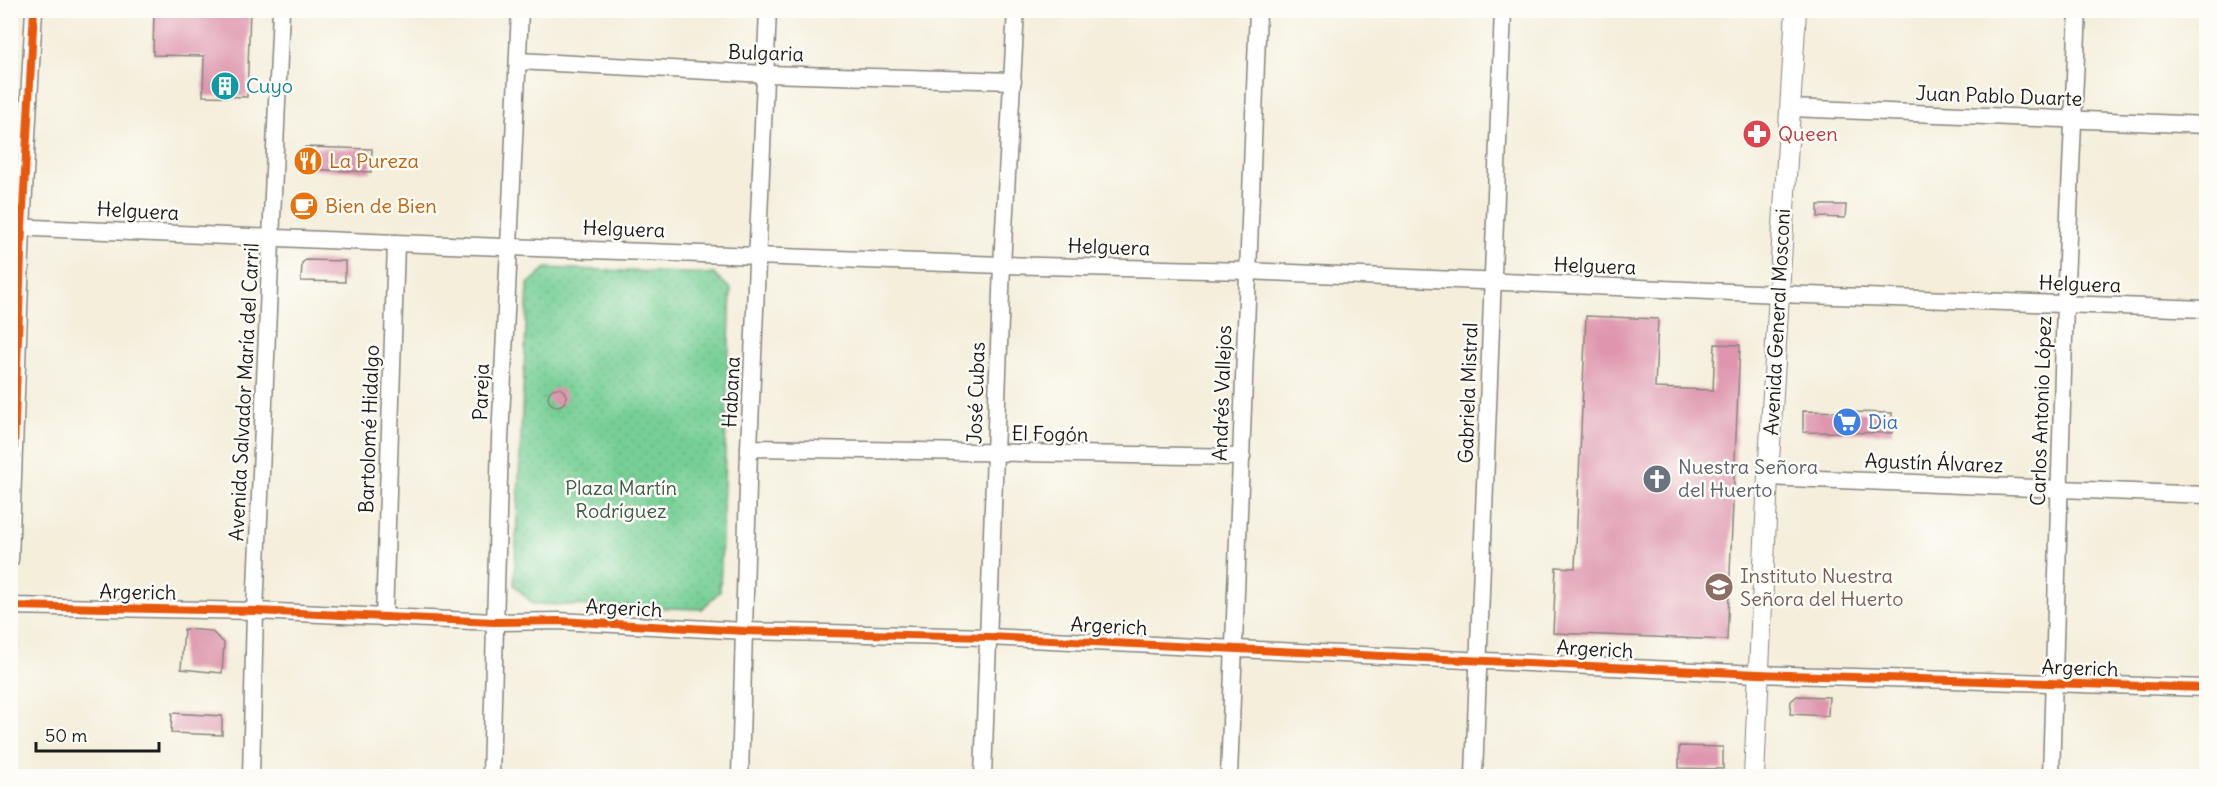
<svg xmlns="http://www.w3.org/2000/svg" width="2217" height="787" font-family="Delius,sans-serif">
<style>
.park{fill:url(#park-dots);stroke:#497658;stroke-width:1.5}
.building{fill:#de95ad}
.lines{fill:none;stroke-linecap:round;stroke-linejoin:round}
.minor-casing{stroke:#88857c;stroke-width:19}
.major-casing{stroke:#88857c;stroke-width:22}
.minor{stroke:#fff;stroke-width:16}
.major{stroke:#fff;stroke-width:20}
.cycleway-casing{stroke:#fdfcf7;stroke-width:11}
.cycleway{stroke:#e8590c;stroke-width:8}
.labels{text-anchor:middle;stroke-width:5;stroke-linejoin:round;paint-order:stroke}
.street-label{font-size:20px;fill:#1c1c1c;stroke:#fdfcf7}
.culture-label{font-size:20px;fill:#0d838f;stroke:#fdfcf7;text-anchor:start}
.health-label{font-size:20px;fill:#be3a42;stroke:#fdfcf7;text-anchor:start}
.food-label{font-size:20px;fill:#c56008;stroke:#fdfcf7;text-anchor:start}
.shop-label{font-size:20px;fill:#366cbe;stroke:#fdfcf7;text-anchor:start}
.worship-label{font-size:20px;fill:#5b616d;stroke:#fdfcf7;text-anchor:start}
.park-label{font-size:20px;fill:#3c5b46;stroke:#fdfcf7}
.education-label{font-size:20px;fill:#785e54;stroke:#fdfcf7;text-anchor:start}
</style>
<defs>
<pattern id="park-dots" width="8" height="8" patternUnits="userSpaceOnUse" patternTransform="scale(1.5)"><rect width="8" height="8" fill="#76cf94"/><path d="M2 2h.1M6 6h.1" fill="none" stroke="#66b17f" stroke-width="1.8" stroke-linecap="round"/></pattern>
</defs>
<rect width="100%" height="100%" fill="#fdfcf7"/>
<filter id="ink" filterUnits="userSpaceOnUse"><feTurbulence type="fractalNoise" baseFrequency=".0167" numOctaves="2"/><feDisplacementMap in="SourceGraphic" scale="12" xChannelSelector="R" yChannelSelector="G"/><feConvolveMatrix kernelMatrix="1 2 1 2 8 2 1 2 1" color-interpolation-filters="sRGB"/></filter>
<filter id="wash" filterUnits="userSpaceOnUse"><feTurbulence type="fractalNoise" baseFrequency=".008" numOctaves="4" result="noise"/><feDisplacementMap in="SourceGraphic" scale="24" xChannelSelector="R" yChannelSelector="G"/><feGaussianBlur stdDeviation="1.35" result="paint"/><feColorMatrix in="noise" values="0 0 0 0 0 0 0 0 0 0 0 0 0 0 0 0 0 1.4 0 .05"/><feComposite in="paint" operator="in"/></filter>
<g filter="url(#wash)">
<rect width="100%" height="100%" fill="#f4eedb"/>
<path class="park" d="M546,268L714,274L731,289L720,591L702,609L533,604L514,585L528,284Z"/>
<g id="blocks">
<g class="building">
<path d="M154,10H250L247,97L203,96L204,56L153,55Z"/>
<path d="M305,147L372,149L371,172L304,169Z"/>
<path d="M1818,205H1846L1845,218L1818,217Z"/>
<path d="M306,260L345,261V282L301,281L302,263Z"/>
<path d="M1586,316L1658,319L1655,388L1713,390L1715,344L1740,345L1727,640L1553,633L1556,567L1575,568Z"/>
<circle cx="557" cy="397" r="9"/>
<path d="M1803,411L1892,413V433L1803,432Z"/>
<path d="M184,629L211,631L224,643L222,673L181,669Z"/>
<path d="M1797,696L1829,697L1828,716L1790,714L1791,701Z"/>
<path d="M172,713L222,716V735L171,733Z"/>
<path d="M1679,746L1723,747V769L1679,768Z"/>
</g>
</g>
</g>
<g filter="url(#ink)">
<use href="#blocks" fill-opacity="0" stroke="#88857c" stroke-width="1.5"/>
<g class="lines">
<g class="minor-casing">
<g id="minor">
<path d="M518,61L766,74L1013,81"/>
<path d="M1790,108L2206,125"/>
<path d="M10,227L396,243L1002,265L1247,271L1779,294L2206,309"/>
<path d="M749,448L1242,457"/>
<path d="M1768,477L2206,495"/>
<path d="M10,560L22,227L34,10"/>
<path d="M10,606L255,611L494,622L558,621L745,631L988,637L1758,674L2206,688"/>
<path d="M384,618L396,243"/>
<path d="M251,776L255,611L281,10"/>
<path d="M491,776L500,440L520,10"/>
<path d="M740,776L749,448L768,10"/>
<path d="M983,776L1002,265L1016,10"/>
<path d="M1229,776L1258,10"/>
<path d="M1474,776L1503,10"/>
<path d="M2051,776L2065,304L2078,10"/>
</g>
</g>
<g class="major-casing">
<path id="major" d="M1754,776L1768,477L1796,10"/>
</g>
<use href="#minor" class="minor"/>
<use href="#major" class="major"/>
<g class="cycleway-casing">
<g id="cycleway">
<path d="M10,560L22,227L34,10"/>
<path d="M10,606L255,611L494,622L558,621L745,631L988,637L1758,674L2206,688"/>
</g>
</g>
<use href="#cycleway" class="cycleway"/>
</g>
</g>
<defs>
<g id="building-disc" transform="scale(1.5)"><circle r="9.5" fill="#0f9aa8" stroke="#fdfcf7"/><path d="M-4-6H4V6H1V3H-1V6H-4ZM-2.5-4.3h1.7v1.8h-1.7ZM.8-4.3h1.7v1.8H.8ZM-2.5-1h1.7V.8h-1.7ZM.8-1h1.7V.8H.8Z" fill="#fff"/></g>
<g id="pharmacy-disc" transform="scale(1.5)"><circle r="9.5" fill="#e0444e" stroke="#fdfcf7"/><path d="M-2-6h4v4h4v4h-4v4h-4v-4h-4v-4h4Z" fill="#fff"/></g>
<g id="restaurant-disc" transform="scale(1.5)"><circle r="9.5" fill="#e8710a" stroke="#fdfcf7"/><path d="M-5-6h1v4h1v-4h1v4h1v-4h1v5L-1.5 .5V6h-2V.5L-5-1ZM5-6V6H3V1.5H1.5Q1.5-4 5-6Z" fill="#fff"/></g>
<g id="cafe-disc" transform="scale(1.5)"><circle r="9.5" fill="#e8710a" stroke="#fdfcf7"/><path d="M-5.5-4.5H6V0H3Q3 3.5 0 3.5H-2.5Q-5.5 3.5-5.5 0ZM3-3.2v2h1.7v-2ZM-6 4.5H4V6H-6Z" fill="#fff"/></g>
<g id="supermarket-disc" transform="scale(1.5)"><circle r="9.5" fill="#3f7fe0" stroke="#fdfcf7"/><path d="M-6-5.5h2.5l.6 2H6L4.5 2H-2.5L-4.4-4H-6ZM-1.5 3.2a1.3 1.3 0 1 0 .1 0ZM3 3.2a1.3 1.3 0 1 0 .1 0Z" fill="#fff"/></g>
<g id="church-disc" transform="scale(1.5)"><circle r="9.5" fill="#6b7280" stroke="#fdfcf7"/><path d="M-1.2-6h2.4v3.5h3.3v2.4h-3.3V6h-2.4V-.1h-3.3v-2.4h3.3Z" fill="#fff"/></g>
<g id="school-disc" transform="scale(1.5)"><circle r="9.5" fill="#8d6e63" stroke="#fdfcf7"/><path d="M0-5L7-2L0 1L-7-2ZM-4 1L0 2.5L4 1V4Q0 6-4 4Z" fill="#fff"/></g>
</defs>
<g fill-rule="evenodd">
<use href="#building-disc" x="225" y="86"/>
<use href="#pharmacy-disc" x="1757" y="134"/>
<use href="#restaurant-disc" x="308" y="161"/>
<use href="#cafe-disc" x="304" y="206"/>
<use href="#supermarket-disc" x="1847" y="422"/>
<use href="#church-disc" x="1657" y="479"/>
<use href="#school-disc" x="1719" y="587"/>
</g>
<g class="labels">
<g class="street-label">
<text transform="translate(766 53) rotate(2)" y="7">Bulgaria</text>
<text transform="translate(1999 96) rotate(2)" y="7">Juan Pablo Duarte</text>
<text transform="translate(138 211) rotate(3)" y="7">Helguera</text>
<text transform="translate(624 229) rotate(2)" y="7">Helguera</text>
<text transform="translate(1109 247) rotate(2)" y="7">Helguera</text>
<text transform="translate(1595 266) rotate(2)" y="7">Helguera</text>
<text transform="translate(2080 284) rotate(2)" y="7">Helguera</text>
<text transform="translate(1777 322) rotate(-87)" y="7">Avenida General Mosconi</text>
<text transform="translate(244 392) rotate(-87)" y="7">Avenida Salvador María del Carril</text>
<text transform="translate(481 392) rotate(-88)" y="7">Pareja</text>
<text transform="translate(731 392) rotate(-87)" y="7">Habana</text>
<text transform="translate(976 393) rotate(-88)" y="7">José Cubas</text>
<text transform="translate(1222 393) rotate(-88)" y="7">Andrés Vallejos</text>
<text transform="translate(1468 393) rotate(-88)" y="7">Gabriela Mistral</text>
<text transform="translate(2041 411) rotate(-88)" y="7">Carlos Antonio López</text>
<text transform="translate(369 429) rotate(-88)" y="7">Bartolomé Hidalgo</text>
<text transform="translate(1050 434) rotate(1)" y="7">El Fogón</text>
<text transform="translate(1934 463) rotate(2)" y="7">Agustín Álvarez</text>
<text transform="translate(138 592) rotate(1)" y="7">Argerich</text>
<text transform="translate(624 608) rotate(3)" y="7">Argerich</text>
<text transform="translate(1109 626) rotate(3)" y="7">Argerich</text>
<text transform="translate(1595 649) rotate(3)" y="7">Argerich</text>
<text transform="translate(2080 668) rotate(2)" y="7">Argerich</text>
</g>
<g class="culture-label">
<text x="246" y="93">Cuyo</text>
</g>
<g class="health-label">
<text x="1778" y="141">Queen</text>
</g>
<g class="food-label">
<text x="329" y="168">La Pureza</text>
<text x="325" y="213">Bien de Bien</text>
</g>
<g class="shop-label">
<text x="1868" y="429">Dia</text>
</g>
<g class="worship-label">
<text x="1678" y="474">Nuestra Señora<tspan x="1678" dy="23">del Huerto</tspan></text>
</g>
<g class="park-label">
<text x="621" y="495">Plaza Martín<tspan x="621" dy="23">Rodríguez</tspan></text>
</g>
<g class="education-label">
<text x="1740" y="583">Instituto Nuestra<tspan x="1740" dy="23">Señora del Huerto</tspan></text>
</g>
</g>
<rect width="2217" height="787" fill="none" stroke="#fdfcf7" stroke-width="36"/>
<path d="M36 742v9h123v-9" fill="none" stroke="#1c1c1c" stroke-width="3"/>
<text x="45" y="742" font-size="18" fill="#1c1c1c" stroke="#fdfcf7" stroke-width="4.5" paint-order="stroke">50 m</text>
</svg>
